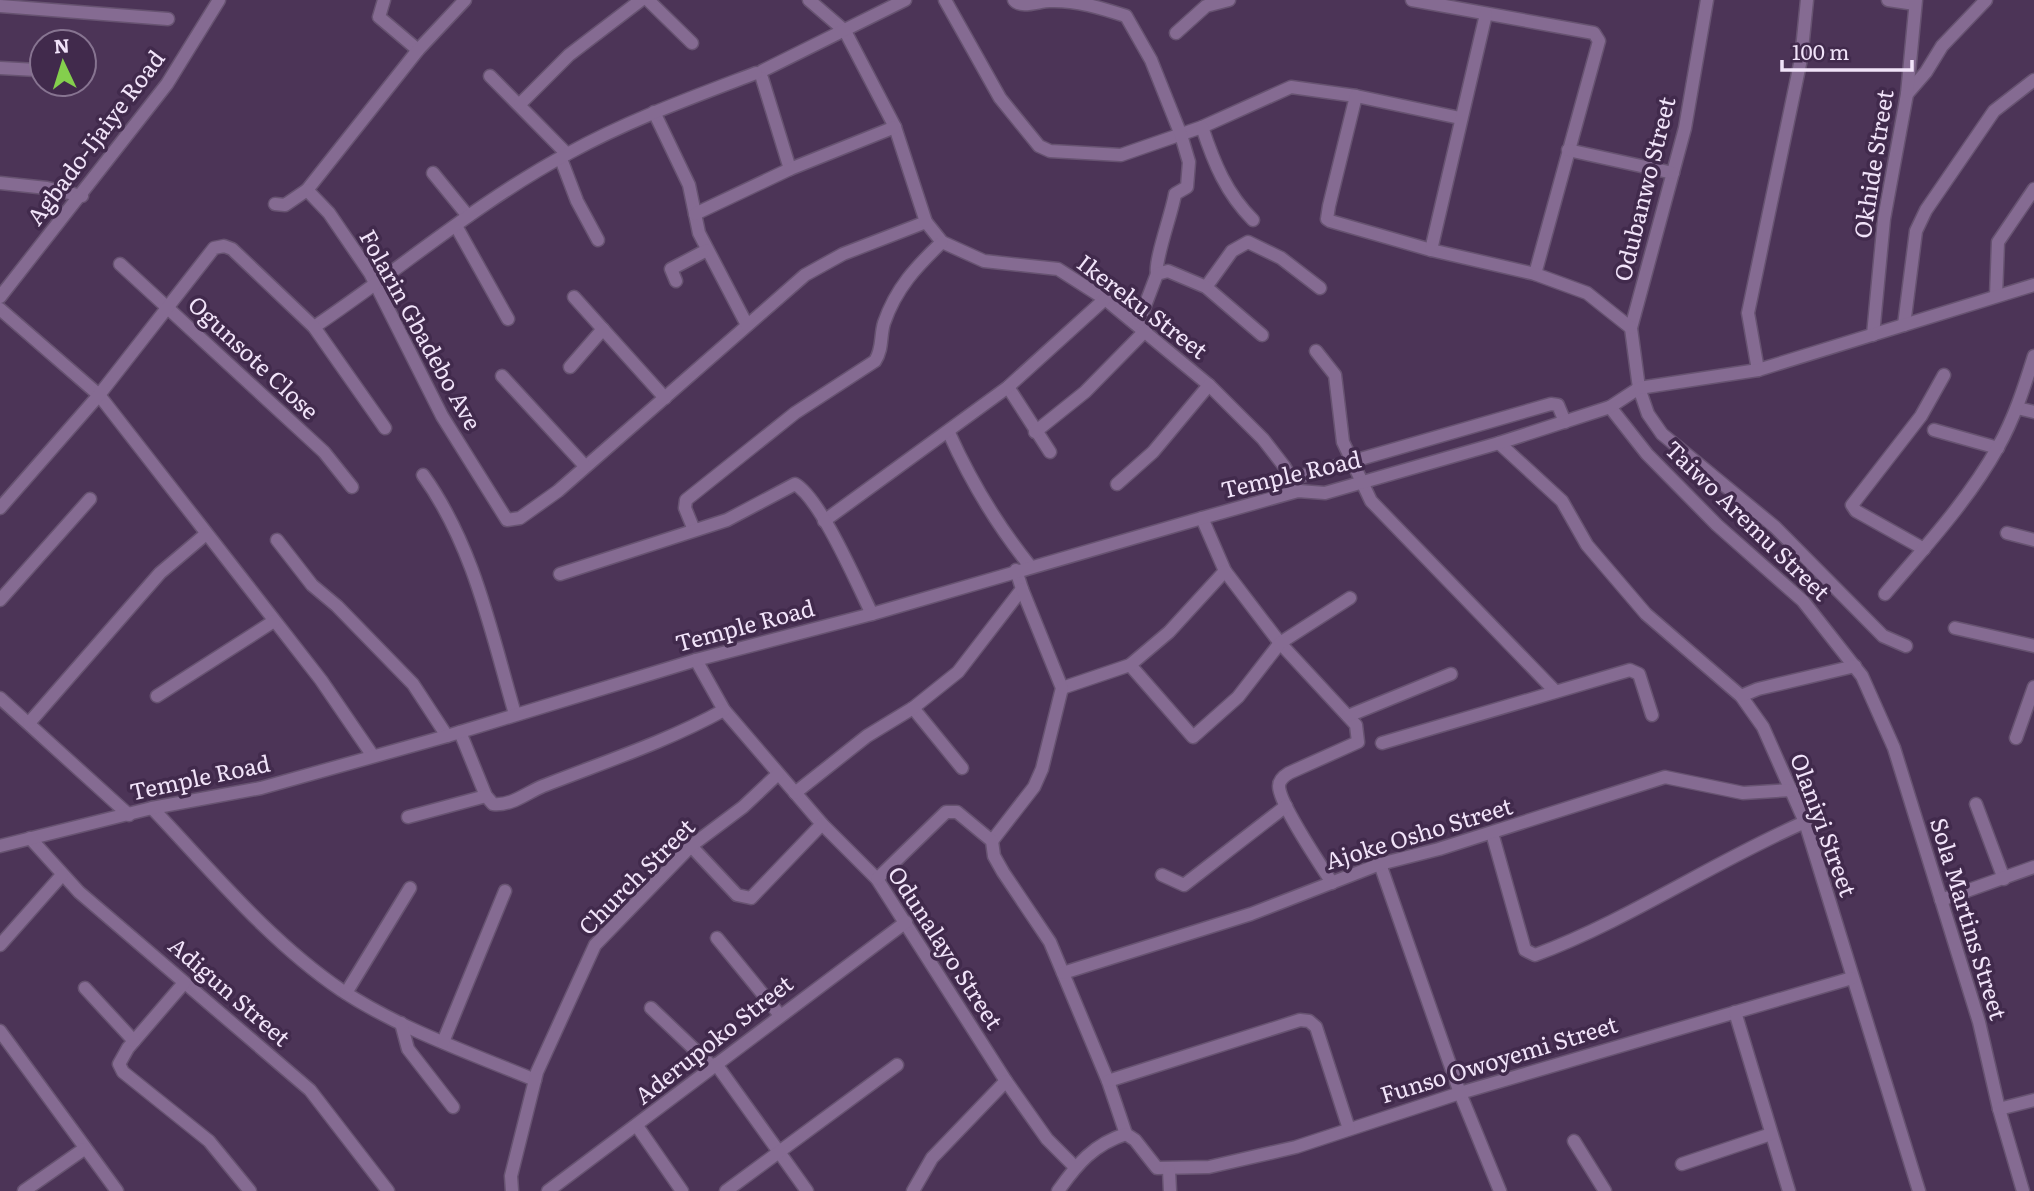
<svg xmlns="http://www.w3.org/2000/svg" width="2034" height="1191" font-family="Literata,serif">
<style>
.lines{fill:none;stroke-linecap:round;stroke-linejoin:round}
.minor-casing{stroke:#675371;stroke-width:15}
.minor{stroke:#856b92;stroke-width:12}
.labels{text-anchor:middle;stroke-width:7;stroke-linejoin:round;paint-order:stroke}
.street-label{font-size:23px;fill:#f1e3f9;stroke:#412a4c}
</style>
<rect width="100%" height="100%" fill="#4c3457"/>
<g class="lines">
<g class="minor-casing">
<g id="minor">
<path d="M384,0L379,17L418,50"/>
<path d="M465,0L418,50L307,190L329,213L370,273L442,416L507,520L520,518L558,491L805,275L843,254L926,222"/>
<path d="M648,0L692,43"/>
<path d="M809,0L845,31L895,127L926,222L942,242L984,261L1058,269L1105,299L1209,385L1263,439L1284,466L1298,491"/>
<path d="M945,0L1000,98L1039,146L1050,151L1121,155L1202,127L1291,87L1356,96L1460,118"/>
<path d="M1014,0C1021,9 1039,1 1050,1C1076,0 1101,8 1126,16L1151,60L1181,135L1189,162L1187,187L1175,194C1172,213 1154,261 1157,274"/>
<path d="M1412,0L1594,33L1599,41L1535,274"/>
<path d="M1707,0L1685,128L1631,328L1639,388L1648,414L1662,434L1775,527L1883,636L1906,646"/>
<path d="M1888,0L1915,4"/>
<path d="M0,6L168,19"/>
<path d="M1176,33L1206,6L1229,0"/>
<path d="M0,68L37,70"/>
<path d="M762,71L905,0"/>
<path d="M490,76L567,154"/>
<path d="M762,78L790,169"/>
<path d="M1907,94L1926,72L1942,46L1986,0"/>
<path d="M1356,96L1329,206L1327,219L1330,221L1431,250L1535,274L1587,293L1631,328"/>
<path d="M520,104L569,55L641,0"/>
<path d="M654,112L689,185L699,233L747,325"/>
<path d="M1202,127C1214,163 1226,193 1253,220"/>
<path d="M1568,150L1673,173"/>
<path d="M561,159L577,201L598,240"/>
<path d="M433,173L468,216"/>
<path d="M0,183L47,188L82,196"/>
<path d="M275,204L285,205L307,190"/>
<path d="M695,214L790,169L895,127"/>
<path d="M456,226L508,319"/>
<path d="M1431,250L1486,14"/>
<path d="M120,264L324,452L352,487"/>
<path d="M676,281L671,269L707,250"/>
<path d="M1206,287L1232,251L1248,242L1281,258L1320,288"/>
<path d="M1996,296L1998,242L2034,189"/>
<path d="M0,297L167,84L219,0"/>
<path d="M574,297L665,398"/>
<path d="M0,309L99,395L321,680L373,756"/>
<path d="M1138,324L1157,274L1168,271L1206,287L1262,335"/>
<path d="M1904,325L1916,231L1926,210L1994,111L2034,80"/>
<path d="M314,327C399,270 479,201 569,153C629,120 693,97 756,73"/>
<path d="M1873,335L1884,219L1907,94L1916,0"/>
<path d="M1316,351L1335,375L1343,442L1371,501L1555,691"/>
<path d="M570,367L603,329"/>
<path d="M1758,370L1748,313L1801,59L1807,0"/>
<path d="M502,376L585,466"/>
<path d="M1008,387L1050,452"/>
<path d="M1610,407L1647,454L1717,525L1803,601L1862,676L1894,748L1979,1022L1999,1109L2023,1191"/>
<path d="M2017,408L2034,412"/>
<path d="M1934,430L1998,448"/>
<path d="M1035,432L1085,392L1146,330"/>
<path d="M949,433C971,482 996,524 1030,566"/>
<path d="M1499,443L1562,501L1587,545L1646,614L1741,696L1763,727L1805,822L1919,1191"/>
<path d="M423,475C474,546 491,632 515,714"/>
<path d="M1291,479L1551,404L1558,405L1565,422"/>
<path d="M1117,484L1153,452L1209,385"/>
<path d="M0,508L99,395L214,248L224,246L232,249L314,327L385,428"/>
<path d="M1202,518L1225,571L1280,643L1356,725L1358,742L1289,773C1284,776 1279,780 1279,786C1279,804 1321,865 1332,883"/>
<path d="M824,521L1008,387L1105,299"/>
<path d="M694,530L685,508L686,500L795,413L875,361C883,349 880,336 884,323C896,288 916,267 942,242"/>
<path d="M2007,533L2034,540"/>
<path d="M277,540L312,585L337,606L413,684L447,736"/>
<path d="M1924,549L1856,511L1852,505L1921,416L1944,375"/>
<path d="M560,574L727,520L795,484C821,499 857,584 872,614"/>
<path d="M1885,594C1924,548 1968,501 1998,447C2014,419 2024,388 2034,356"/>
<path d="M0,600L90,499"/>
<path d="M1955,628L2034,646"/>
<path d="M696,660L724,710L822,824L877,879L1006,1081L1047,1139L1075,1167"/>
<path d="M1130,665L1193,737L1238,697L1280,643L1350,598"/>
<path d="M1062,688L1130,665L1169,632L1225,571"/>
<path d="M157,696L274,621"/>
<path d="M1741,696L1758,689L1855,666"/>
<path d="M0,698L129,815"/>
<path d="M913,708L962,768"/>
<path d="M1348,716L1451,674"/>
<path d="M29,723L160,573L206,534"/>
<path d="M460,732L486,796L493,804C512,806 526,793 543,786C604,762 666,742 724,710"/>
<path d="M2016,738L2034,687"/>
<path d="M1382,743L1630,670L1639,674L1652,715"/>
<path d="M795,793L867,736L913,708L958,672L1022,589L1016,570"/>
<path d="M1976,804L2004,879"/>
<path d="M152,808C211,870 269,941 341,990C400,1029 470,1053 535,1080"/>
<path d="M408,817L486,796"/>
<path d="M1492,833L1525,950L1535,955C1629,920 1713,862 1805,822"/>
<path d="M30,838L79,892L310,1090L388,1191"/>
<path d="M992,841L1034,787L1042,769L1062,688L1022,589"/>
<path d="M0,846L152,808L261,788L447,736L696,660L872,614L1202,518L1298,491L1325,493L1499,443L1610,407L1639,388L1758,370L2034,285"/>
<path d="M691,846L737,895L751,898L822,824"/>
<path d="M1380,864L1460,1093L1500,1191"/>
<path d="M1162,875L1184,885L1286,806"/>
<path d="M877,879L946,812H957L992,841L994,856L1003,872L1050,942L1108,1081L1126,1134L1135,1140L1157,1168L1209,1167L1296,1147L1460,1093L1852,978"/>
<path d="M1941,900L2034,867"/>
<path d="M717,938L779,1014"/>
<path d="M0,945L62,875"/>
<path d="M1063,973L1251,914L1380,864L1439,849L1665,777L1743,793L1792,790"/>
<path d="M184,983L128,1048L119,1064L123,1072L209,1141L250,1191"/>
<path d="M85,988L134,1041"/>
<path d="M346,993L410,888"/>
<path d="M651,1008L713,1067"/>
<path d="M1735,1012L1789,1191"/>
<path d="M401,1023L408,1049L453,1107"/>
<path d="M0,1031L117,1191"/>
<path d="M443,1042L505,891"/>
<path d="M716,1064L807,1191"/>
<path d="M1108,1081L1300,1020L1309,1021L1316,1027L1349,1129"/>
<path d="M1999,1109L2034,1100"/>
<path d="M637,1126L682,1191"/>
<path d="M1574,1141L1605,1191"/>
<path d="M1682,1164L1771,1134"/>
<path d="M1169,1170L1170,1191"/>
<path d="M24,1191L84,1149"/>
<path d="M512,1191L511,1176L537,1072L595,945L691,846L743,807L778,774"/>
<path d="M548,1191L906,922"/>
<path d="M726,1191L897,1065"/>
<path d="M913,1191L932,1158L1006,1081"/>
<path d="M1058,1191C1077,1164 1094,1144 1126,1134"/>
</g>
</g>
<use href="#minor" class="minor"/>
</g>
<g class="labels">
<g class="street-label">
<text transform="translate(96 138) rotate(-53)" y="8">Agbado-Ijaiye Road</text>
<text transform="translate(1874 164) rotate(-81)" y="8">Okhide Street</text>
<text transform="translate(1645 189) rotate(-76)" y="8">Odubanwo Street</text>
<text transform="translate(1142 307) rotate(37)" y="8">Ikereku Street</text>
<text transform="translate(420 330) rotate(61)" y="8">Folarin Gbadebo Ave</text>
<text transform="translate(253 358) rotate(43)" y="8">Ogunsote Close</text>
<text transform="translate(1291 475) rotate(-13)" y="8">Temple Road</text>
<text transform="translate(1747 521) rotate(44)" y="8">Taiwo Aremu Street</text>
<text transform="translate(745 626) rotate(-15)" y="8">Temple Road</text>
<text transform="translate(200 778) rotate(-12)" y="8">Temple Road</text>
<text transform="translate(1823 825) rotate(70)" y="8">Olaniyi Street</text>
<text transform="translate(1419 834) rotate(-17)" y="8">Ajoke Osho Street</text>
<text transform="translate(637 877) rotate(-45)" y="8">Church Street</text>
<text transform="translate(1968 919) rotate(73)" y="8">Sola Martins Street</text>
<text transform="translate(945 948) rotate(57)" y="8">Odunalayo Street</text>
<text transform="translate(229 992) rotate(41)" y="8">Adigun Street</text>
<text transform="translate(714 1040) rotate(-38)" y="8">Aderupoko Street</text>
<text transform="translate(1499 1060) rotate(-17)" y="8">Funso Owoyemi Street</text>
</g>
</g>
<g transform="translate(63 63) rotate(356)"><circle r="33" fill="#412a4c" stroke="#877491" stroke-width="2"/>
<path d="M0-5L12 26L0 18L-12 26Z" fill="#84cf4d"/>
<text y="-10" font-size="19" font-weight="bold" text-anchor="middle" fill="#f1e3f9">N</text>
</g>
<path d="M1782 60v10h130v-10" fill="none" stroke="#f1e3f9" stroke-width="3.5"/>
<text x="1792" y="60" font-size="21" fill="#f1e3f9" stroke="#412a4c" stroke-width="5" paint-order="stroke">100 m</text>
</svg>
